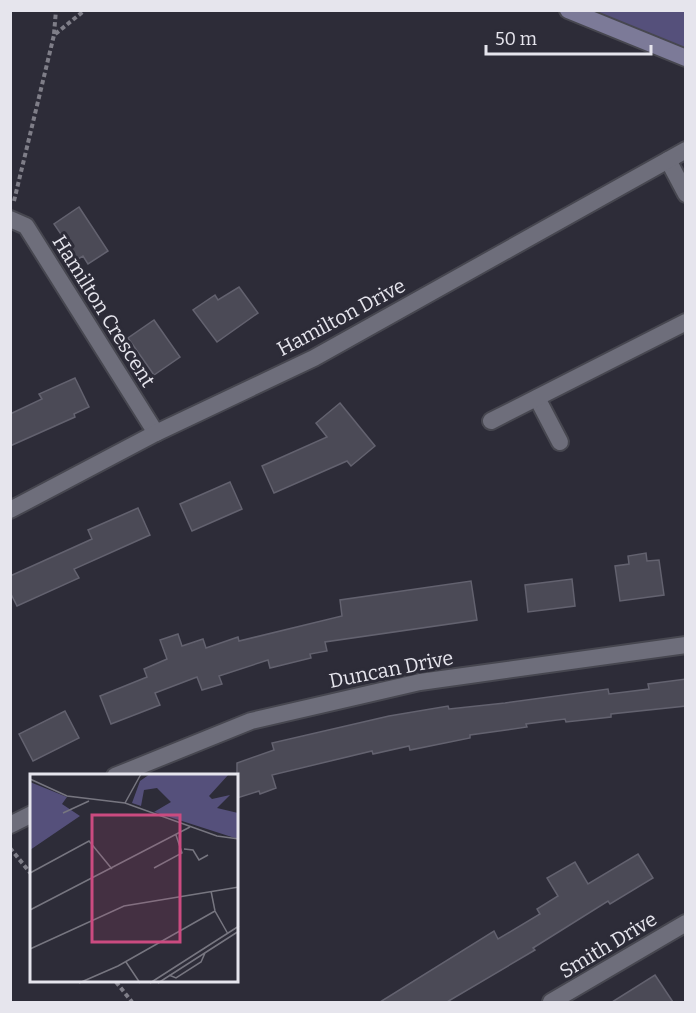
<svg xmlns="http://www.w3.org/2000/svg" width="696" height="1013" font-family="Bitter,serif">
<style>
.green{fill:#55507b}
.building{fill:#4b4a56;stroke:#63626f;stroke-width:1.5}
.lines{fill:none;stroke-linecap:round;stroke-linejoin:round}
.minor-casing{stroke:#474750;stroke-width:20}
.secondary-casing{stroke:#474750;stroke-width:20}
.path{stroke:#7f7e88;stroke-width:4;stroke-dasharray:4.5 3;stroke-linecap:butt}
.minor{stroke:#6e6e7b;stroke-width:16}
.secondary{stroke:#7c7a98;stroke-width:16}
.labels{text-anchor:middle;stroke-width:6;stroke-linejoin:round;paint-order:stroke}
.street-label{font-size:20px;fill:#e6e5ed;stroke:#2d2c38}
.inset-road{fill:none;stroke:#777680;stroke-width:1.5}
.view{fill:#cb4b80;fill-opacity:0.15;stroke:#cb4b80;stroke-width:3}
.inset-edge{fill:none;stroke:#e6e5ed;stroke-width:3}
</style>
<rect width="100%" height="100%" fill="#2d2c38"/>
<path class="green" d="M568,11H685V58Z"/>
<g class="building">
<path d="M79,207L108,251L88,264L83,256L78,259L54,224Z"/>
<path d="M239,287L258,313L217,342L193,310L215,295L218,300Z"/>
<path d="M154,320L180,357L154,375L128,338Z"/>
<path d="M75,378L89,407L74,414L75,417L10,446V414L42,399L39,394Z"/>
<path d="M340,403L375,446L351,466L347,461L274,493L262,466L327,437L316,423Z"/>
<path d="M230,482L242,509L192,531L180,504Z"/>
<path d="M138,508L150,535L74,569L79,578L17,606L10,592V576L92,539L88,530Z"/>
<path d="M646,553L647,561L659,560L664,595L620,601L615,566L629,564L628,556Z"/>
<path d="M572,579L575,606L528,612L525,585Z"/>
<path d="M471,581L477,620L325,642L327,651L310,654L311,658L270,668L268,660L219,676L222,684L202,690L197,677L155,693L160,705L111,724L100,696L147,677L144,669L167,659L160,640L178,634L182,646L203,639L206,648L238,637L239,641L342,616L340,600Z"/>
<path d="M686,679V706L611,714V717L566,722L565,719L526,724L527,727L470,735V738L410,750L409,746L373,754L372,751L272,775L276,788L260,794L259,791L237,798V763L274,750L272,743L389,716L448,706L449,709L505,703L608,689L609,694L649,689L648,684Z"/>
<path d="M65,711L79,738L33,761L19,734Z"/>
<path d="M638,854L653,878L610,904L608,901L533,948L535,950L447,1002H380L494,931L498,939L540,914L537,909L558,896L547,878L575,862L588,884Z"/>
<path d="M655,975L673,1002H612Z"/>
</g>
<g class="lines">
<g class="minor-casing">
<g id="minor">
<path d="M668,160L686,194"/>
<path d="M10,219L26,226L156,433"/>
<path d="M537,398L560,442"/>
<path d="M491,421L686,322"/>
<path d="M10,510L156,433L314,358L686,150"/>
<path d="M115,776L251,721L420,682L686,645"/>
<path d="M10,825L32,814"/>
<path d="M551,1002L686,923"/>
</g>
</g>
<g class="secondary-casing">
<path id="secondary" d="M568,10L686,58"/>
</g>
<g class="path">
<path d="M54,34L56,10"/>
<path d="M14,201L54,35L85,10"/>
<path d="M10,848L32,875"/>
<path d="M116,982L132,1002"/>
</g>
<use href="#minor" class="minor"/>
<use href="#secondary" class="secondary"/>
</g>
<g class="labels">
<g class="street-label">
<text transform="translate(104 311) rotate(58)" y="7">Hamilton Crescent</text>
<text transform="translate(341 317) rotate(-28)" y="7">Hamilton Drive</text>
<text transform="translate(391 669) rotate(-11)" y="7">Duncan Drive</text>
<text transform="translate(608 945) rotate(-31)" y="7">Smith Drive</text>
</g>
</g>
<g transform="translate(30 774)">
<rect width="208" height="208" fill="#2d2c38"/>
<path d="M120,0H199L179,22L182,25L200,21L187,34L208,39V65L124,38L141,28L127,14L114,16L111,32L102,29L110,7ZM0,8L37,23L32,30L50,42L0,76Z" fill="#55507b"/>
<path class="inset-road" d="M0,5L37,22L95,29L187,62L209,65M95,29L111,0M33,39L59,27M154,75L163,76L169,86L178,81M124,94L152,79L146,61M0,99L59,67L82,95M181,117L185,137L198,160M0,136L160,53M0,175L94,132L209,113M96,188L110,209M139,201L146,204L171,188L175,179M49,209L88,192L185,137M120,209L209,152M128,209L209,157"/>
<path class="view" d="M62,41H150V168H62Z"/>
<rect width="208" height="208" class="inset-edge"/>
</g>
<rect width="696" height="1013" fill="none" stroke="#e6e5ed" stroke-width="24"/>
<path d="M486 45v9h165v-9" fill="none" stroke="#e6e5ed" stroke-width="3"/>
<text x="495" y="45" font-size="18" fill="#e6e5ed" stroke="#2d2c38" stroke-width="4.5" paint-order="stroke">50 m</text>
</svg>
